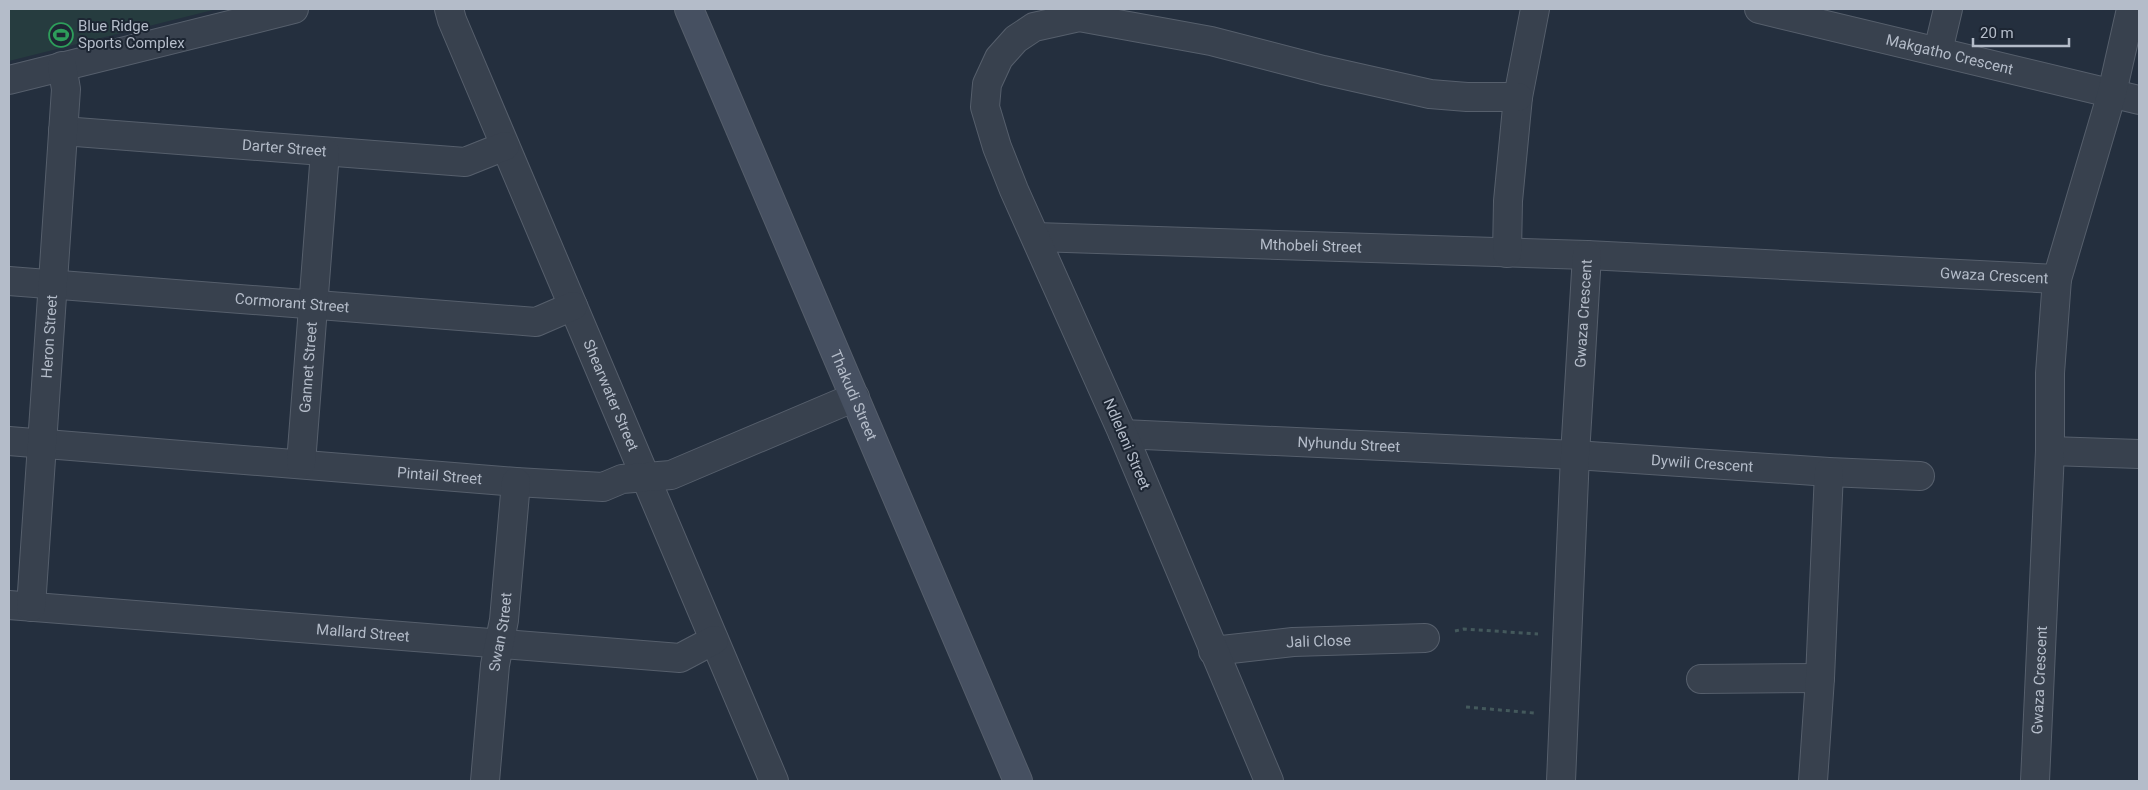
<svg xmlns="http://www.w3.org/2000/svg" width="2148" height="790" font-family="Roboto,sans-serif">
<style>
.green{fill:#263c3f}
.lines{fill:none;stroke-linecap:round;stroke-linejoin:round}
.street-casing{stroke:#565f6c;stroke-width:30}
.secondary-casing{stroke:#565f6c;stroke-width:30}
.path{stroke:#44595c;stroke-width:3;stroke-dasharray:4 4;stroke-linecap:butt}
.street{stroke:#38414e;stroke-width:28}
.secondary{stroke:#465061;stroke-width:28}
.labels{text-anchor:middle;stroke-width:4;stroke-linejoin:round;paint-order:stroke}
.poi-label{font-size:15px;fill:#b4bcc9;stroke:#1d2633;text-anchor:start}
.street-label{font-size:15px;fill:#b4bcc9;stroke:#1d2633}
</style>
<rect width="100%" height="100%" fill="#242f3e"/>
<path class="green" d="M9,9H217L9,61Z"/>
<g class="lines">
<g class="street-casing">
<g id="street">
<path id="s1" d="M449,9L452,20L774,781"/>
<path id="s2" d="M1759,9L2139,100"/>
<path d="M1938,51L1948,9"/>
<path d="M9,80L294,9"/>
<path id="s3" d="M63,131L465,162L505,146"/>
<path id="s4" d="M1036,237L1587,255L2057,279"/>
<path d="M1507,253L1508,201L1518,97L1535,9"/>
<path id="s5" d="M9,281L536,322L573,306"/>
<path id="s6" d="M1123,434L1575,455L1829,472L1920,476"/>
<path id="s7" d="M9,441L516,482L603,487L622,479L671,475L855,397"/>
<path d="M2050,451L2139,454"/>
<path id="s8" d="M301,463L325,152"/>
<path id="s9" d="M9,605L680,658L714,640"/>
<path id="s10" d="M31,607L66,89L62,66"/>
<path id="s11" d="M1213,651L1293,642L1425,638"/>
<path d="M1701,679L1820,678"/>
<path id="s12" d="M485,781L495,665L504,620L516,482"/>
<path d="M1269,781L1123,434L1014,190L997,147L985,107L987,84L999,58L1016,39L1034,27L1079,17L1211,41L1323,70L1430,94L1467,97H1518"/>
<path id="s13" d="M1561,781L1575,455L1587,255"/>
<path d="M1813,781L1820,678L1829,472"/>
<path id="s14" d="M2035,781L2050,451V373L2057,279L2112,93L2131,9"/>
</g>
</g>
<g class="secondary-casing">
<g id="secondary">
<path id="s15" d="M689,9L1018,781"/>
</g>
</g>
<g class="path">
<path d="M1455,631L1464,629L1538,634"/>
<path d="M1466,707L1534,713"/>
</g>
<use href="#street" class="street"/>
<use href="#secondary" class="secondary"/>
</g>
<defs>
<g id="stadium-ring" transform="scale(1.25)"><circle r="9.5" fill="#1d2633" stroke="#2e9e5b" stroke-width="1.5"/><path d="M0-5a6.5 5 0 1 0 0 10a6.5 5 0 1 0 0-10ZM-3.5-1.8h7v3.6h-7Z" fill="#2e9e5b"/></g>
</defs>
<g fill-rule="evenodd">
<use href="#stadium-ring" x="61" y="35"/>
</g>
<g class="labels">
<g class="poi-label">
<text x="78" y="31">Blue Ridge<tspan x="78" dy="17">Sports Complex</tspan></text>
</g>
<g class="street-label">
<text dy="5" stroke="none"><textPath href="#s2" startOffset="196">Makgatho Crescent</textPath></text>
<text dy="5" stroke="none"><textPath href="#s3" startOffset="222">Darter Street</textPath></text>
<text dy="5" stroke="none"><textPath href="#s4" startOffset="275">Mthobeli Street</textPath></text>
<text dy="5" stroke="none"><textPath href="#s4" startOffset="959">Gwaza Crescent</textPath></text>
<text dy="5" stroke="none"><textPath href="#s5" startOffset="284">Cormorant Street</textPath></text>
<text dy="5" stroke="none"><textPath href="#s13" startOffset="468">Gwaza Crescent</textPath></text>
<text dy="5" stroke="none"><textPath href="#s10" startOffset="271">Heron Street</textPath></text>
<text dy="5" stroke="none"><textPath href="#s8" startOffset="96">Gannet Street</textPath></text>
<text dy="5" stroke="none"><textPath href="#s1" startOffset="419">Shearwater Street</textPath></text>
<text dy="5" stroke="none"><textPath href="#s15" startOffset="420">Thakudi Street</textPath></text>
<text transform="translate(1127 444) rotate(67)" y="5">Ndleleni Street</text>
<text dy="5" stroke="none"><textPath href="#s6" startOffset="226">Nyhundu Street</textPath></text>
<text dy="5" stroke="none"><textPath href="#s6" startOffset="580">Dywili Crescent</textPath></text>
<text dy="5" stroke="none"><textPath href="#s7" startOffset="432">Pintail Street</textPath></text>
<text dy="5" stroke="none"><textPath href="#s12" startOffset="150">Swan Street</textPath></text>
<text dy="5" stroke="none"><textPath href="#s9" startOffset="355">Mallard Street</textPath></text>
<text dy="5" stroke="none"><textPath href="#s11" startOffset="106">Jali Close</textPath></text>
<text dy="5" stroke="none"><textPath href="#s14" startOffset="101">Gwaza Crescent</textPath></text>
</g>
</g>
<rect width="2148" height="790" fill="none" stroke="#b4bcc9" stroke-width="20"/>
<path d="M1973 38v8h96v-8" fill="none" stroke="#b4bcc9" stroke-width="2.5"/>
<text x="1980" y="38" font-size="15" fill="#b4bcc9" stroke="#1d2633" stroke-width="4" paint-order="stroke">20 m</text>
</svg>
